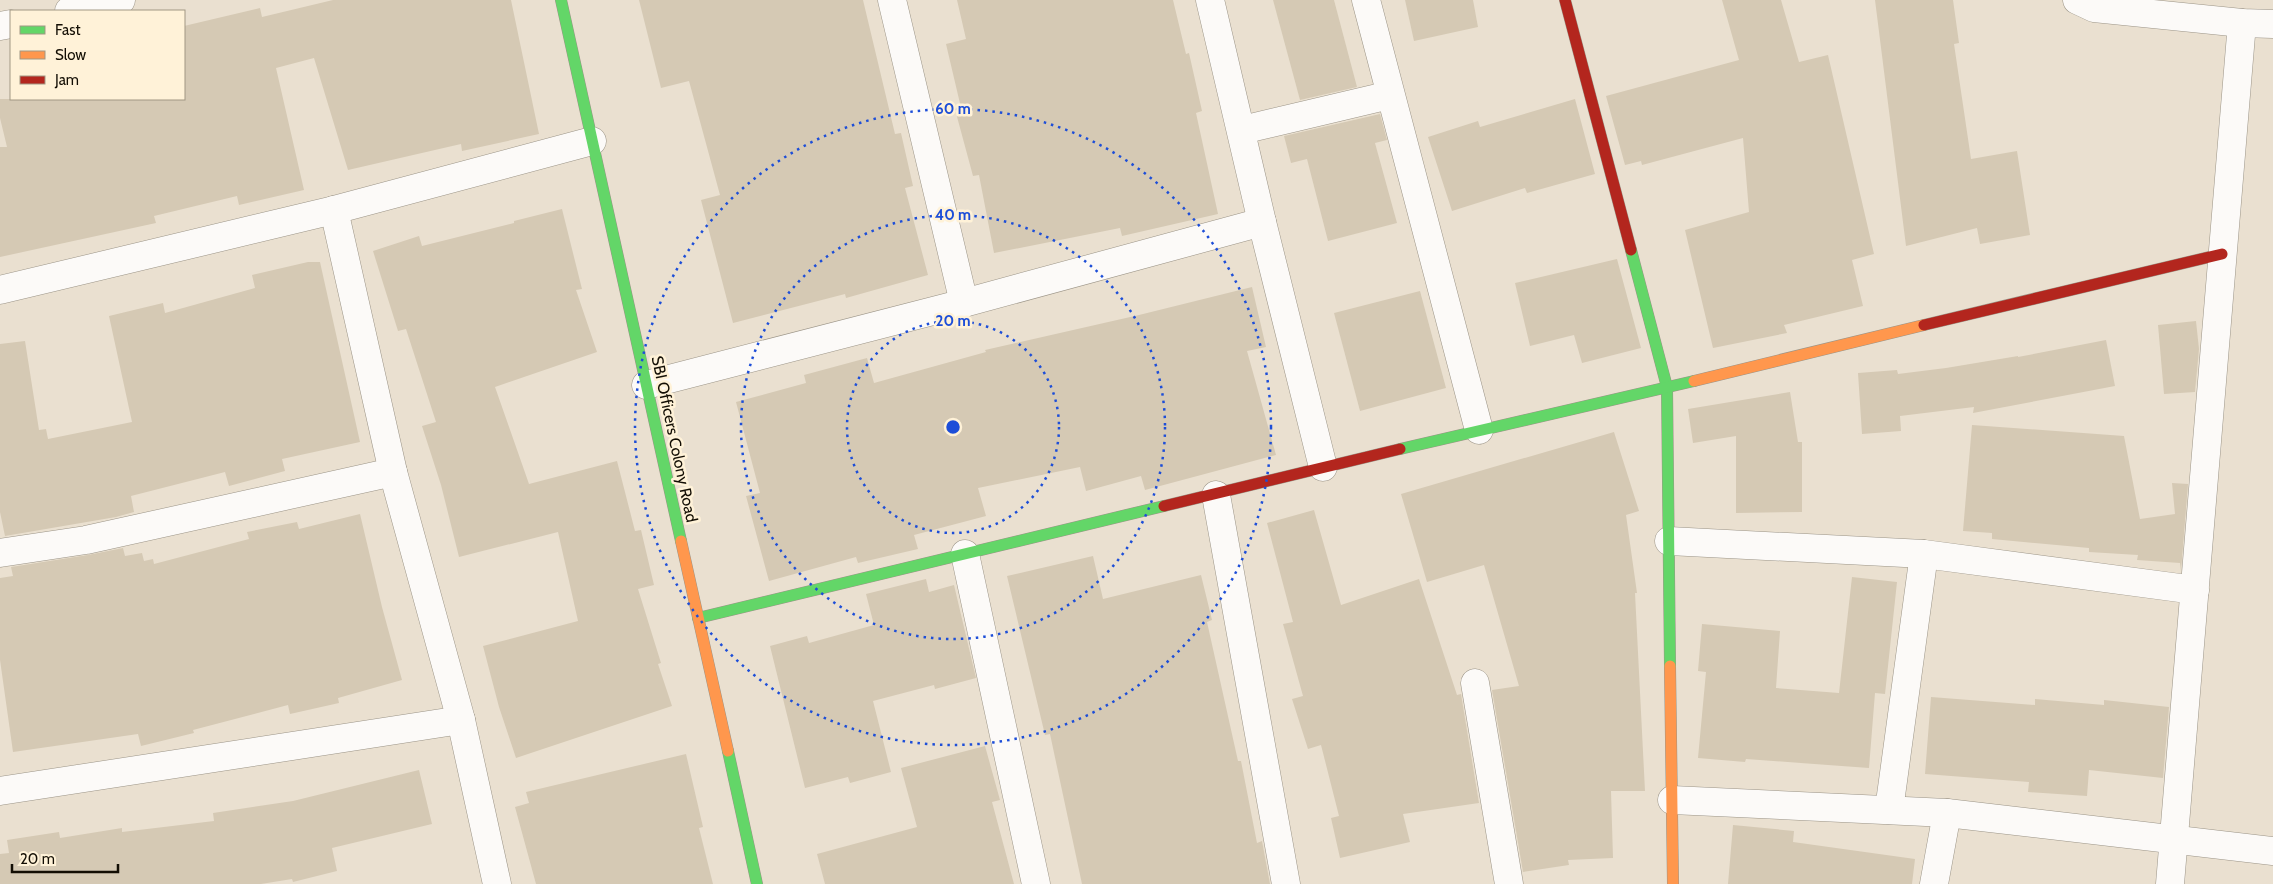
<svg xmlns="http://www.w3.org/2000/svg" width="2273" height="884" font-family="Cabin,sans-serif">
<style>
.building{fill:#d5c9b4}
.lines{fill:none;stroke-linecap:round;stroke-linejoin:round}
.street-casing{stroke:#9b9487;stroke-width:29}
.fast-casing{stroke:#9b9487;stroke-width:12}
.slow-casing{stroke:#9b9487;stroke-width:12}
.jam-casing{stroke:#9b9487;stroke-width:12}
.street{stroke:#fcfaf8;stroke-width:28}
.fast{stroke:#63d668;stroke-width:11}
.slow{stroke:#ff974d;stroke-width:11}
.jam{stroke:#b3261e;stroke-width:11}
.ring{fill:none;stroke:#1d4ed8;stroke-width:2.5;stroke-dasharray:2.5 5}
.labels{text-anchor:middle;stroke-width:5;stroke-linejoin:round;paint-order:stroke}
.street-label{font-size:16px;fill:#130e04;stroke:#fff2d8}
.centre{fill:#1d4ed8;stroke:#fff2d8;stroke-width:2.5}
.ring-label{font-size:15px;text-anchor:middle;font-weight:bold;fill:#1d4ed8;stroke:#fff2d8;stroke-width:5;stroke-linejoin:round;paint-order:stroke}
</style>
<rect width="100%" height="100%" fill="#eae0d0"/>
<g class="building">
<path d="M333,0H511L539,134L462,151L461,144L348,170L314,58L276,68L304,190L239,205L237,196L154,216L156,223L0,257V147H7L0,118V99H184V26L260,8L262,17Z"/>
<path d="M639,0H863L895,134L901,133L913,186L905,188L928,275L846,298L845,294L733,323L701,200L720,195L689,81L661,88Z"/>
<path d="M957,0H1173L1186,54L1189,53L1202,111L1196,113L1218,214L1122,236L1120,228L994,253L979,175L973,176L956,113L962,112L946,44L966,39Z"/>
<path d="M1273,0H1334L1357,87L1300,100Z"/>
<path d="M1405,0H1473L1478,27L1414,41Z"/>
<path d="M1722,0H1781L1799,62L1828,55L1874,254L1852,260L1863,306L1784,325L1787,333L1713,348L1685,230L1749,212L1743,138L1642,165L1641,161L1625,165L1606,96L1739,60Z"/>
<path d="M1875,0H1953L1959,43L1954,44L1971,159L2017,151L2030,235L1980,244L1977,228L1906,246Z"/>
<path d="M1575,99L1595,174L1527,193L1525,188L1452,211L1428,137L1478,121L1480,127Z"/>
<path d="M1380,114L1387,140L1375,143L1397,223L1328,241L1307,159L1291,163L1284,136Z"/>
<path d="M562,209L582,289L576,290L597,352L495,387L529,484L617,461L635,531L641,530L654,585L638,589L661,663L658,664L672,706L516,758L499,707L483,646L578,621L558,532L459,557L441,485L422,426L436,422L406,329L398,331L373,251L419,236L422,246L514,223V221Z"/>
<path d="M1617,259L1641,348L1582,363L1574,335L1530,346L1515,283Z"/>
<path d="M308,262H320L360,442L282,459L285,471L229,486L225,472L131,496L134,512L116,517L5,536L0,512V344L25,341L39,430L46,429L48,439L132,422L109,316L163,303L165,313L255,288L252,275Z"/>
<path d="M1252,287L1266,347L1247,351L1276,455L1145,490L1141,476L1086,491L1080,467L978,488L986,516L914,535L918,549L858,563L856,557L769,581L746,496L760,493L736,402L806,383L804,375L867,358L874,383L986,352L985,350L1139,315Z"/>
<path d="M1420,291L1446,388L1360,411L1334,313Z"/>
<path d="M2196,321L2199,349L2195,392L2164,394L2158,325Z"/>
<path d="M2106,340L2115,386L1973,413L1974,407L1900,416L1901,431L1862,434L1858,373L1897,370L1898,374L1946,368L2018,356V357Z"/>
<path d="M1790,392L1798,442H1802V512L1736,513V436L1693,443L1688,409Z"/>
<path d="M1972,425L2124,436L2140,519L2175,514L2172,483L2188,484L2181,571L2180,563L2137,560L2138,555L2089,552V548L1992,539V533L1963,531Z"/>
<path d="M1614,432L1639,511L1626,515L1637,593H1635L1645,791H1611L1613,858L1568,860L1569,865L1523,872L1492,690L1519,686L1484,565L1427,582L1401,494Z"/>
<path d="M1314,510L1341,605L1419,579L1457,695L1461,694L1479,803L1403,814L1410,842L1340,858L1331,818L1339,816L1321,745L1308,749L1292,699L1303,696L1283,624L1293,622L1267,523Z"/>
<path d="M360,514L382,607L402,680L338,698L339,703L290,714L288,705L193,730L194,733L141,746L138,734L13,752L0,660V578L13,576L11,567L88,555L123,548L125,556L142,553L144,561L153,559L154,564L249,539L247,532L297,522L299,529Z"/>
<path d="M1093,556L1103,599L1201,575L1212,620L1207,622L1238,761H1241L1257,843L1262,841L1270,884H1082L1050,734L1045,735L1007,576Z"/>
<path d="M1852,577L1897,582L1885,694L1875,693L1869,768L1746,759L1745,762L1698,758L1706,672L1698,671L1702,624L1780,631L1776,688L1839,693Z"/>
<path d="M926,579L929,592L954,585L976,678L935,689L934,685L873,701L891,772L850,783L848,777L805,788L770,646L807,636L809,643L874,625L866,594Z"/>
<path d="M1931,697L2035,705V699L2104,705V700L2169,707L2163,778L2089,770L2087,796L2028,792L2029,782L1925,774Z"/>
<path d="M985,746L1000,800L992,802L1014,884H825L817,854L917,827L901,768Z"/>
<path d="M686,754L703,827L699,828L713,884H536L515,807L529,803L526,792Z"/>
<path d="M419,770L432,824L332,848L337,871L293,882L292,879L261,884H0V854L9,853L7,840L59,832L60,838L122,828V832L214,821L213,813L293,801Z"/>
<path d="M1733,825L1794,831L1793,842L1915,859L1912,884H1728Z"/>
</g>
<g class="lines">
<g class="street-casing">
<g id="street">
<path d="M892,0L964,303"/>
<path d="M1210,0L1262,222L1323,467"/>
<path d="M1366,0L1479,430"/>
<path d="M2077,0L2094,8L2242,23L2273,24"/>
<path d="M69,11L121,0"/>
<path d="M0,26L11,24"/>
<path d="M1242,130L1390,95"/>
<path d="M334,210L393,472L461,720L497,884"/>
<path d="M0,290L334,210L592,141"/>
<path d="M646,385L964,303L1262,222"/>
<path d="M1216,495L1286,884"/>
<path d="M1669,541L1924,554L2195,590"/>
<path d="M0,553L86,540L393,472"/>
<path d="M965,554L1036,884"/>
<path d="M1475,683L1509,884"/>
<path d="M0,791L461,720"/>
<path d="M1672,800L1947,813L2273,851"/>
<path d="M1889,810L1924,554"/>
<path d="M1934,884L1947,813"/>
<path d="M2170,884L2242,23"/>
</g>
</g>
<g class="fast-casing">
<g id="fast">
<path d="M561,0L681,541"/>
<path d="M1631,250L1667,387L1670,666"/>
<path d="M1400,449L1694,381"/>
<path d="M698,618L1164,506"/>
<path d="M728,751L757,884"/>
</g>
</g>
<g class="slow-casing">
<g id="slow">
<path d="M1694,381L1924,325"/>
<path d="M681,541L728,751"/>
<path d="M1670,666L1673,884"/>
</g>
</g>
<g class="jam-casing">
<g id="jam">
<path d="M1565,0L1631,250"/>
<path d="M1924,325L2222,254"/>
<path d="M1164,506L1400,449"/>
</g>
</g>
<use href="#street" class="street"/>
<use href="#fast" class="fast"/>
<use href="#slow" class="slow"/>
<use href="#jam" class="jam"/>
</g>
<g class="ring">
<circle cx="953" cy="427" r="106"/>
<circle cx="953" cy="427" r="212"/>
<circle cx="953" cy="427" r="318"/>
</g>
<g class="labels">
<g class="street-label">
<text transform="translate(675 439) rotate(78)" y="6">SBI Officers Colony Road</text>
</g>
</g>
<circle cx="953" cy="427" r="8" class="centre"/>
<g class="ring-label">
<text x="953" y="114">60 m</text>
<text x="953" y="220">40 m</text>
<text x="953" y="326">20 m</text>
</g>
<rect x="10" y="10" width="175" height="90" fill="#fff2d8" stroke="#a19783"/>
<rect x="20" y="26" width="25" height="8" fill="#63d668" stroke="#a19783"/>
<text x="55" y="35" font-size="15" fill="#130e04">Fast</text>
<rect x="20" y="51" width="25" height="8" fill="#ff974d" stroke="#a19783"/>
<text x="55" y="60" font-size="15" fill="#130e04">Slow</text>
<rect x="20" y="76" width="25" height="8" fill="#b3261e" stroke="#a19783"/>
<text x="55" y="85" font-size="15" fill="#130e04">Jam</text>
<path d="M12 864v8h106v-8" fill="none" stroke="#130e04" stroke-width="2.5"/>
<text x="20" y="864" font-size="15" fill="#130e04" stroke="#fff2d8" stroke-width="4" paint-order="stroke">20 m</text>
</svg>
